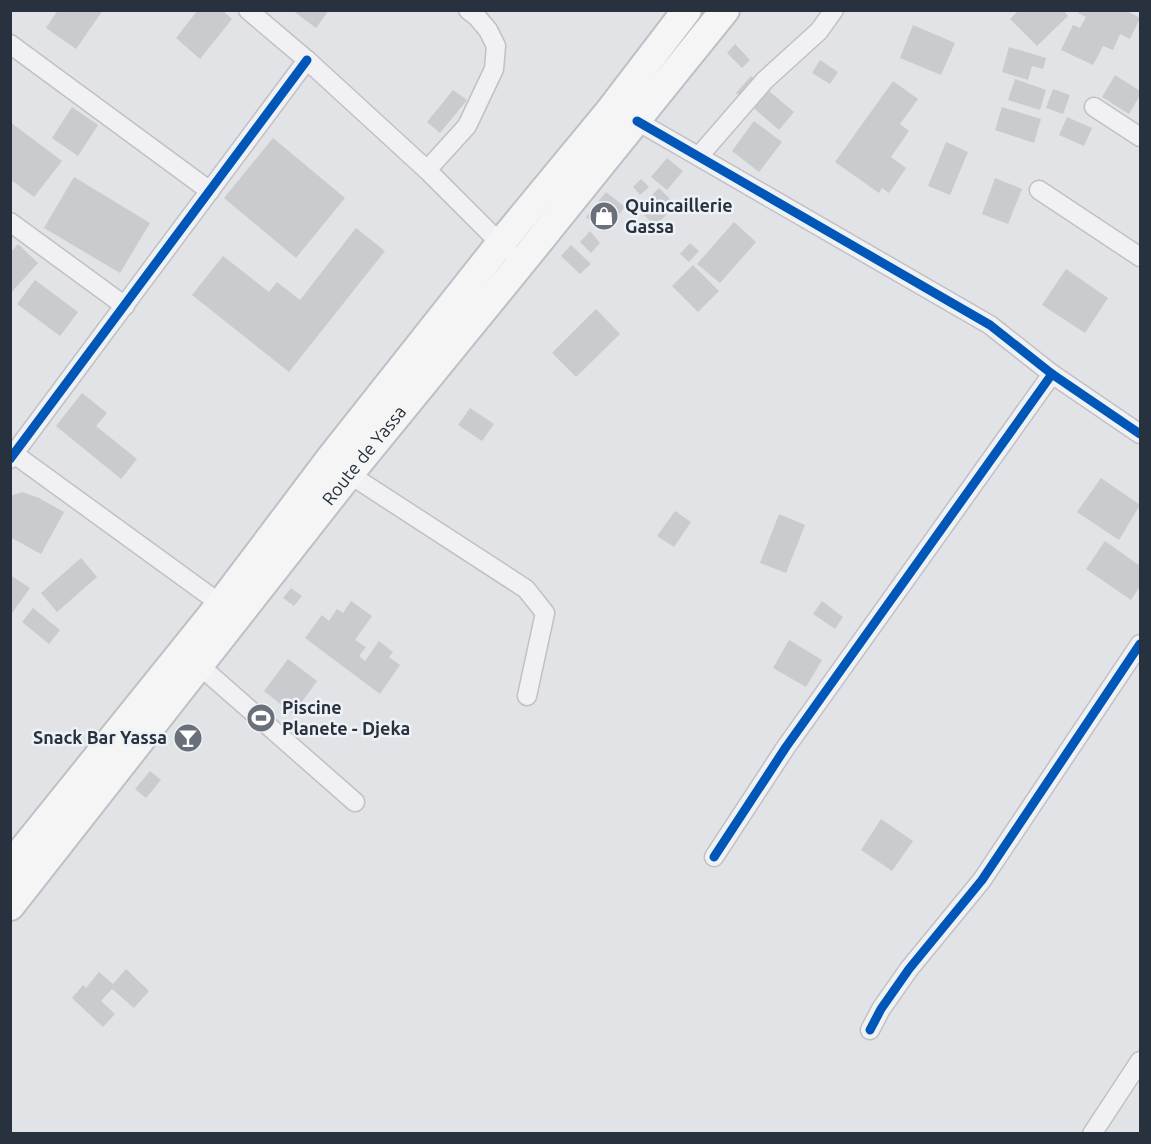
<svg xmlns="http://www.w3.org/2000/svg" width="1151" height="1144" font-family="Ubuntu,sans-serif">
<style>
.building{fill:#c9cbce}
.lines{fill:none;stroke-linecap:round;stroke-linejoin:round}
.street-casing{stroke:#bfc1c4;stroke-width:21}
.primary-casing{stroke:#bdc0c4;stroke-width:32}
.street{stroke:#f1f1f3;stroke-width:18}
.primary{stroke:#f5f5f6;stroke-width:28}
.cycleway-casing{stroke:#eef2f6;stroke-width:13}
.cycleway{stroke:#0057b8;stroke-width:9}
.labels{text-anchor:middle;stroke-width:5;stroke-linejoin:round;paint-order:stroke}
.poi-label{font-size:18px;font-weight:bold;fill:#28323f;stroke:#eef2f6;text-anchor:start}
.street-label{font-size:18px;fill:#28323f;stroke:#eef2f6}
</style>
<rect width="100%" height="100%" fill="#e1e3e6"/>
<g class="building">
<path d="M58,10H103L76,49L46,28Z"/>
<path d="M198,10H222L232,19L200,59L176,38Z"/>
<path d="M292,10H329L316,28Z"/>
<path d="M1019,10H1063L1068,16L1037,46L1010,19Z"/>
<path d="M1079,10H1125L1140,18L1130,39L1120,34L1113,50L1103,46L1093,65L1061,50L1073,25L1080,28L1086,17L1078,13Z"/>
<path d="M913,25L955,43L941,75L900,58Z"/>
<path d="M735,44L750,60L742,68L727,53Z"/>
<path d="M1009,47L1046,58L1043,69L1032,66L1028,80L1002,72Z"/>
<path d="M820,60L838,72L830,84L812,73Z"/>
<path d="M1115,75L1140,91V95L1129,114L1102,97Z"/>
<path d="M751,76L794,112L779,130L736,93Z"/>
<path d="M1015,79L1046,90L1040,110L1008,100Z"/>
<path d="M893,81L918,99L900,124L909,131L891,157L906,168L889,193L882,188L879,193L835,162Z"/>
<path d="M1053,89L1070,95L1063,114L1046,108Z"/>
<path d="M453,90L467,100L440,133L427,122Z"/>
<path d="M72,107L98,125L78,156L52,138Z"/>
<path d="M1002,107L1041,119L1034,143L995,130Z"/>
<path d="M1067,117L1092,128L1084,146L1059,135Z"/>
<path d="M754,121L782,142L759,172L732,151Z"/>
<path d="M10,122L62,161L34,197L10,179Z"/>
<path d="M273,138L345,198L296,258L224,198Z"/>
<path d="M946,142L968,152L950,195L928,186Z"/>
<path d="M667,158L683,171L667,190L651,177Z"/>
<path d="M74,177L150,223L120,273L44,228Z"/>
<path d="M995,178L1022,189L1008,224L982,214Z"/>
<path d="M641,179L649,187L640,195L633,187Z"/>
<path d="M659,188L676,205L655,226L638,209Z"/>
<path d="M606,192L625,207L605,232L586,217Z"/>
<path d="M734,222L756,242L720,283L697,264Z"/>
<path d="M356,228L385,251L289,372L192,295L223,256L269,292L277,282L300,300Z"/>
<path d="M590,231L600,243L591,253L580,242Z"/>
<path d="M690,243L699,251L689,262L680,254Z"/>
<path d="M18,244L38,263L10,294V253Z"/>
<path d="M571,245L591,264L580,274L561,256Z"/>
<path d="M693,265L719,291L698,312L672,286Z"/>
<path d="M1066,269L1108,298L1085,333L1042,305Z"/>
<path d="M35,280L78,312L60,336L17,304Z"/>
<path d="M596,309L620,334L576,377L552,353Z"/>
<path d="M82,393L107,413L96,426L137,459L121,479L56,426Z"/>
<path d="M470,408L494,424L482,441L458,425Z"/>
<path d="M1101,478L1140,505L1119,540L1077,512Z"/>
<path d="M22,492L39,498L64,512L41,554L10,537V496Z"/>
<path d="M675,511L691,522L674,547L657,536Z"/>
<path d="M779,514L805,525L786,573L760,563Z"/>
<path d="M1105,541L1140,566V586L1131,600L1086,569Z"/>
<path d="M81,558L97,577L57,612L41,593Z"/>
<path d="M10,575L30,588L10,616Z"/>
<path d="M291,588L302,596L294,606L283,598Z"/>
<path d="M351,601L372,616L355,640L366,647L359,656L365,661L379,641L393,652L389,657L400,665L380,694L305,638L322,615L329,621L337,609L343,613Z"/>
<path d="M822,601L843,617L835,629L813,614Z"/>
<path d="M33,608L60,630L49,644L22,622Z"/>
<path d="M789,640L822,660L806,687L773,668Z"/>
<path d="M288,659L317,681L293,714L264,691Z"/>
<path d="M150,771L161,780L146,798L135,789Z"/>
<path d="M881,819L913,841L892,871L861,850Z"/>
<path d="M126,969L149,991L134,1008L112,989L101,1001L115,1014L103,1027L72,998L83,985L86,988L99,972L113,984Z"/>
</g>
<g class="lines">
<g class="street-casing">
<g id="street">
<path d="M248,10L307,60L427,170L507,250"/>
<path d="M10,44L210,191"/>
<path d="M1094,107L1140,137"/>
<path d="M637,121L990,325L1052,374L1140,434"/>
<path d="M699,156L765,80L819,31L834,10"/>
<path d="M427,170L467,126L494,69L496,46L488,30L477,17L468,10"/>
<path d="M1039,190L1140,257"/>
<path d="M10,222L125,306"/>
<path d="M10,451L229,610"/>
<path d="M10,459L307,60"/>
<path d="M349,474L526,589L545,613L527,696"/>
<path d="M200,666L355,802"/>
<path d="M714,857L786,747L1052,374"/>
<path d="M870,1030L881,1009L909,969L982,880L1140,644"/>
<path d="M1092,1134L1140,1061"/>
</g>
</g>
<g class="primary-casing">
<g id="primary">
<path d="M10,866L220,605L330,459L500,244L609,112L687,10"/>
<path id="s1" d="M10,906L349,474L522,262L725,10"/>
</g>
</g>
<use href="#street" class="street"/>
<use href="#primary" class="primary"/>
<g class="cycleway-casing">
<g id="cycleway">
<path d="M637,121L990,325L1052,374L1140,434"/>
<path d="M10,459L307,60"/>
<path d="M714,857L786,747L1052,374"/>
<path d="M870,1030L881,1009L909,969L982,880L1140,644"/>
</g>
</g>
<use href="#cycleway" class="cycleway"/>
</g>
<defs>
<g id="shop-disc" transform="scale(1.5)"><circle r="9.5" fill="#697079" stroke="#eef2f6"/><path d="M-5-2.5h2.3a2.7 3.5 0 0 1 5.4 0H5L5.5 6h-11ZM-1.5-2.5h3a1.5 2.3 0 0 0-3 0Z" fill="#fff"/></g>
<g id="stadium-disc" transform="scale(1.5)"><circle r="9.5" fill="#697079" stroke="#eef2f6"/><path d="M0-5a6.5 5 0 1 0 0 10a6.5 5 0 1 0 0-10ZM-3.5-1.8h7v3.6h-7Z" fill="#fff"/></g>
<g id="bar-disc" transform="scale(1.5)"><circle r="9.5" fill="#697079" stroke="#eef2f6"/><path d="M-6-5H6L.8 .8V4.5H3.5V6h-7V4.5H-.8V.8Z" fill="#fff"/></g>
</defs>
<g fill-rule="evenodd">
<use href="#shop-disc" x="604" y="216"/>
<use href="#stadium-disc" x="261" y="718"/>
<use href="#bar-disc" x="188" y="738"/>
</g>
<g class="labels">
<g class="poi-label">
<text x="625" y="212">Quincaillerie<tspan x="625" dy="21">Gassa</tspan></text>
<text x="282" y="714">Piscine<tspan x="282" dy="21">Planete - Djeka</tspan></text>
<text x="167" y="744" text-anchor="end">Snack Bar Yassa</text>
</g>
<g class="street-label">
<text dy="6" stroke="none"><textPath href="#s1" startOffset="573">Route de Yassa</textPath></text>
</g>
</g>
<rect width="1151" height="1144" fill="none" stroke="#28323f" stroke-width="24"/>
</svg>
